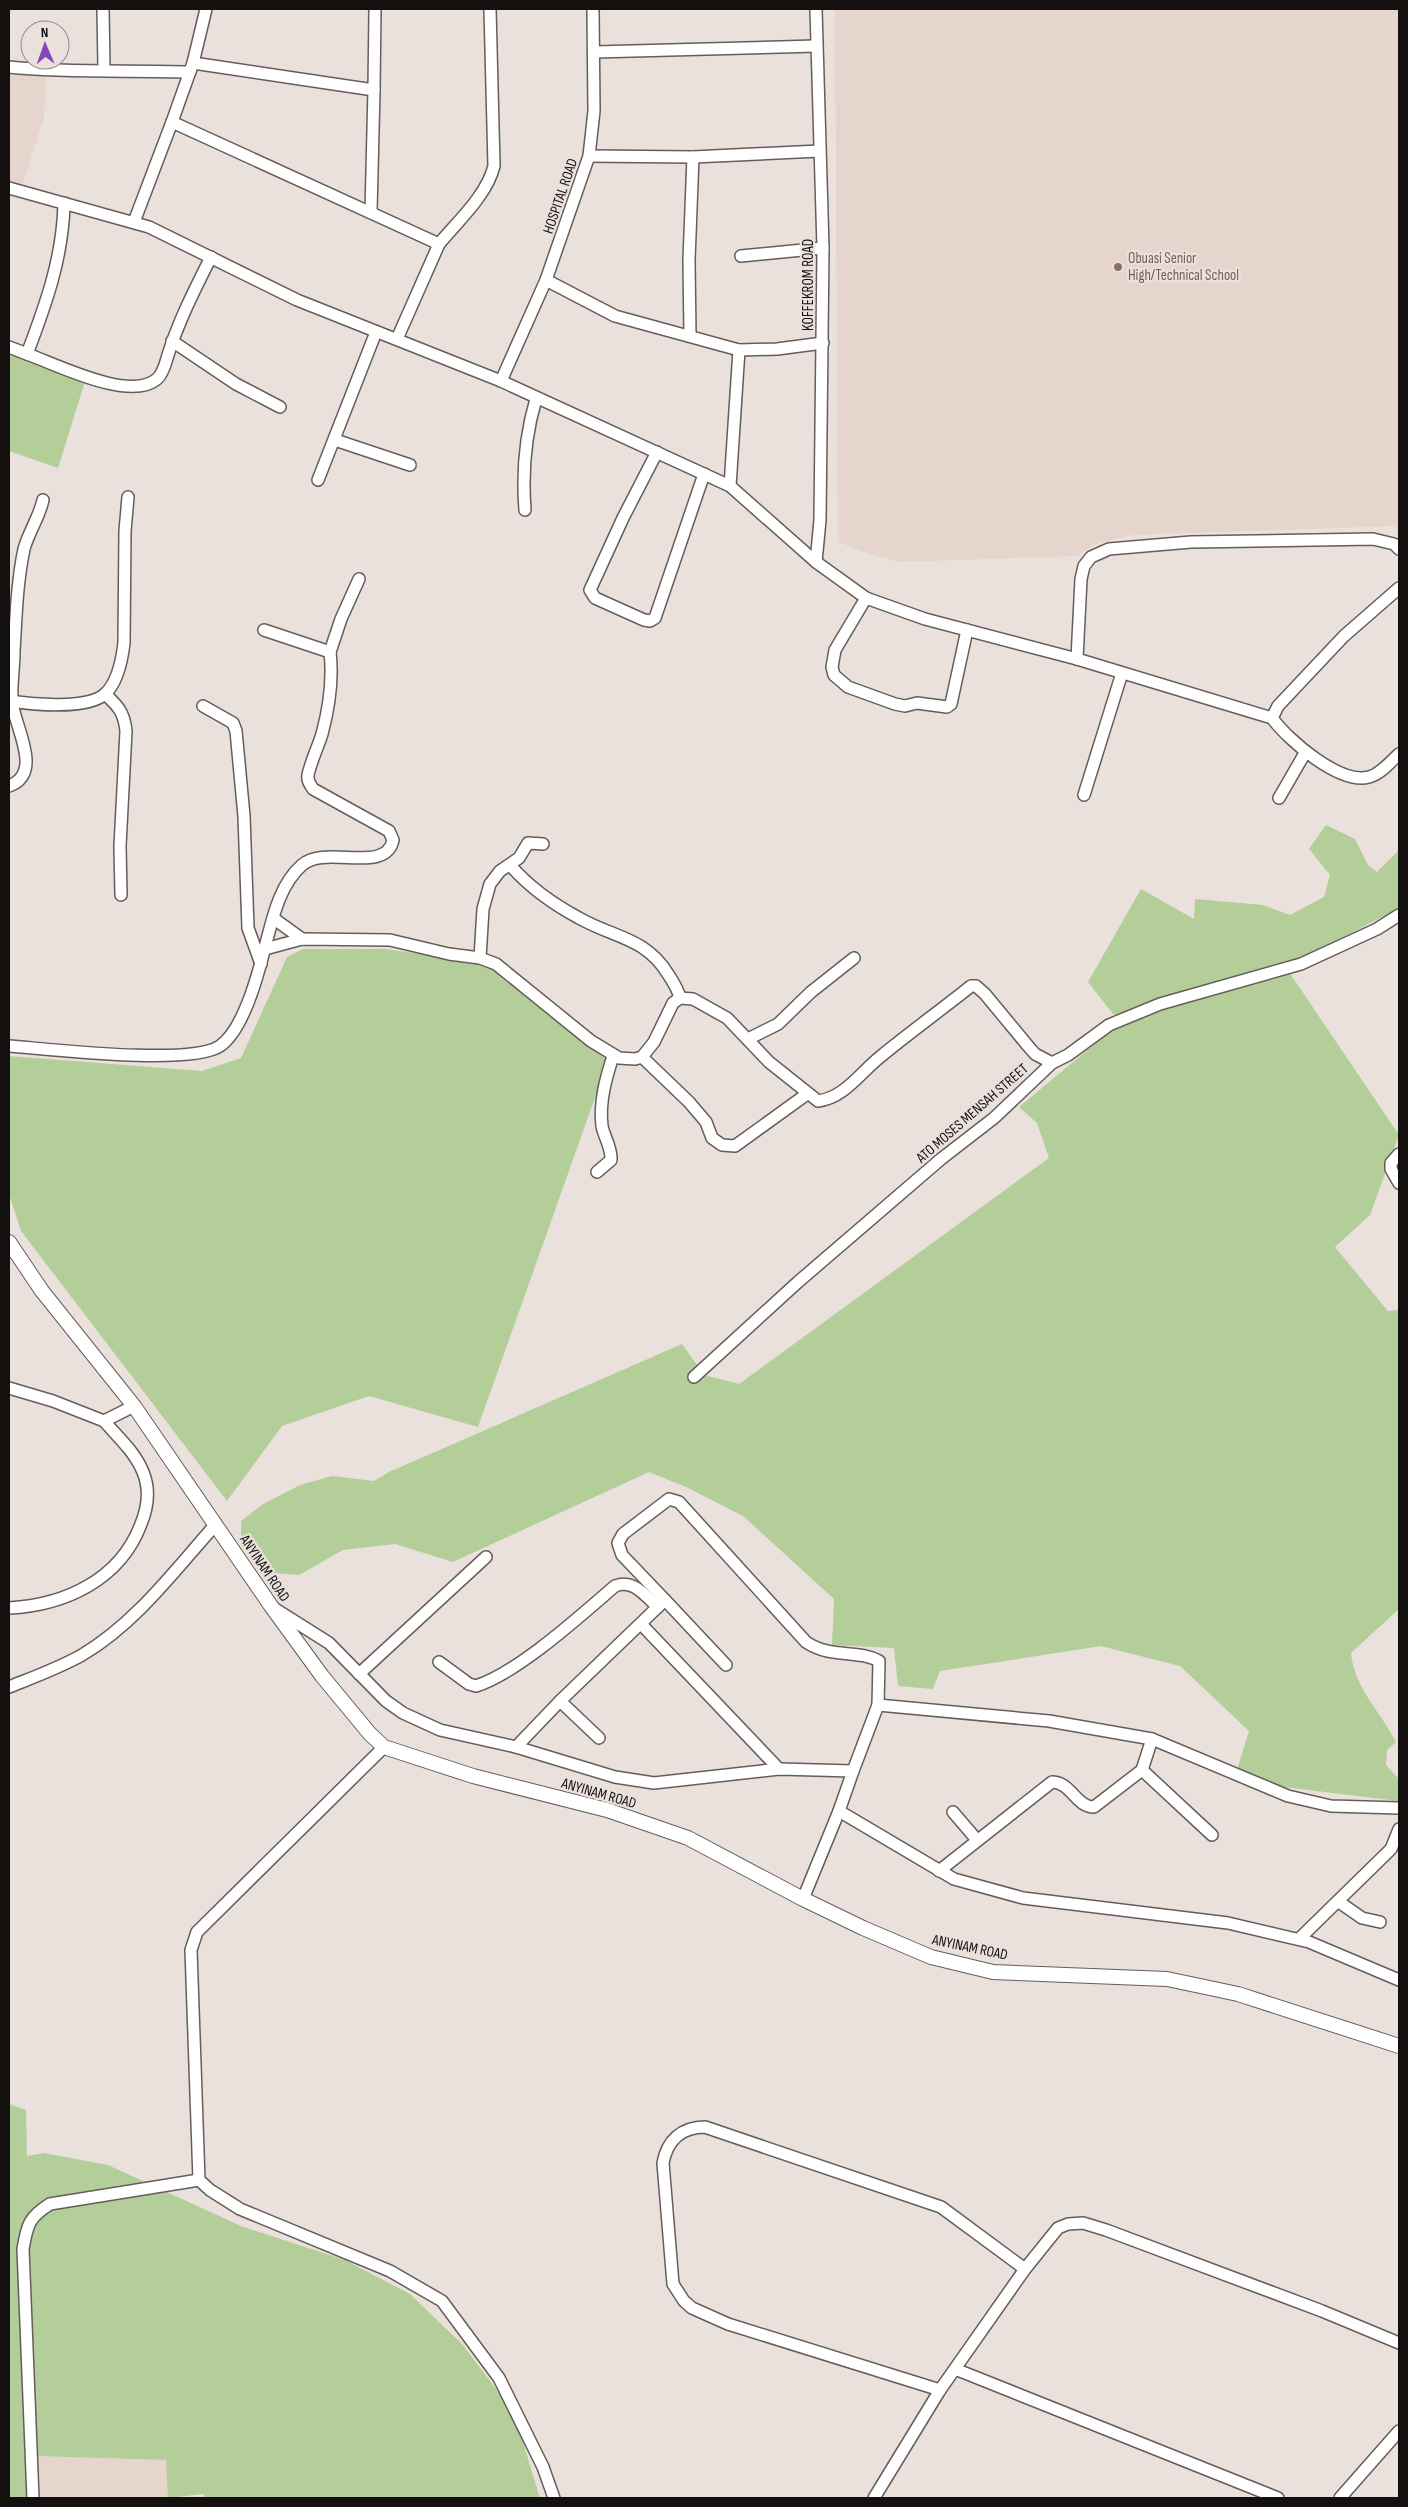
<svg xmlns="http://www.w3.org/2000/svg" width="1408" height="2507" font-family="'Sofia Sans Condensed',sans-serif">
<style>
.built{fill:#e5d5cc}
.green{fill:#b3ce99}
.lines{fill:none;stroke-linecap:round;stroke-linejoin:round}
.minor-casing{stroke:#655d59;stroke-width:14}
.tertiary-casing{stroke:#655d59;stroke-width:16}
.minor{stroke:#fff;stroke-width:11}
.tertiary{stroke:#fff;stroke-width:14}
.education-dot{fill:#8d6e63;stroke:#eae1dd;stroke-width:2}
.labels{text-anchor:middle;stroke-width:4.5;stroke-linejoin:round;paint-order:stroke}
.street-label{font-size:15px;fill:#13100f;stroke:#eae1dd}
.education-label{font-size:15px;fill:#785e54;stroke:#eae1dd;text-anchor:start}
</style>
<rect width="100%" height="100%" fill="#eae1dd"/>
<g class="built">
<path d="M835,9H1399V533L1394,526L1133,535L1095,544L1078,556L898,562L867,553L838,542Z"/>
<path d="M9,74L46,77L44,117L22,186L9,182Z"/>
<path d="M36,2456L167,2460L168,2498H38Z"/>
</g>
<g class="green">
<path d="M9,349L87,375L58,468L9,451Z"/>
<path d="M1326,825L1355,839L1368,865L1377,872L1397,852L1399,845V908L1301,959L1114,1015L1088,982L1141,889L1194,919L1195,899L1263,905L1290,915L1324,897L1330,875L1309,849Z"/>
<path d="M303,949H386L488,964L608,1061L478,1427L369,1396L282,1426L227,1501L21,1231L9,1194V1056L202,1071L241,1058L287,957Z"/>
<path d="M1289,972L1399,1135L1370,1215L1335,1247L1388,1311L1399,1310V1609L1351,1653C1354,1688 1381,1712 1396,1742L1387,1750L1386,1765L1398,1778V1801L1284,1787L1237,1770L1249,1731L1180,1666L1101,1646L940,1671L933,1689L898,1686L894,1648L832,1645L834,1599L743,1516L686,1487L649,1472L453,1562L395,1544L343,1550L299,1575L260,1572L241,1543V1521L263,1504L300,1485L332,1476L374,1481L389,1472L682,1344L704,1375L739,1384L1049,1158L1037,1123L1019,1107L1114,1028L1187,1002Z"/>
<path d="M9,2104L26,2110L27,2156L44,2153L108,2165L241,2226L345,2260L410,2294L463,2345L514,2413L540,2498H205L204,2494L168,2498L166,2460L36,2456L31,2498H9Z"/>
</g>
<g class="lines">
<g class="minor-casing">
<g id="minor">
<path d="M103,9L104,69"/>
<path d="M816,9L823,248L820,520L816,562"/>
<path d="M595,52L816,46"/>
<path d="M193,63L374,90L375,9"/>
<path d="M9,67C69,73 130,70 190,72"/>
<path d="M172,122L193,63L206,9"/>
<path d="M589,156L693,157L819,151"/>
<path d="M9,188L149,227L297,300L501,381L730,486L816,562L866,598L925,619L1077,659"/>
<path d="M371,211L374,90"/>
<path d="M134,222L172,122L439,244L397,339"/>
<path d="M439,244C458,221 487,195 494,166L490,9"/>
<path d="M741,256L823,248"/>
<path d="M546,280L615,316L739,350L777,349L823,343"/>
<path d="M690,336L689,260L693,157"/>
<path d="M172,341L236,384L280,407"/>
<path d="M9,347L27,354C46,304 63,257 64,203"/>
<path d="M27,354C58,365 130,402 157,379C163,374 166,362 168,355C179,320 195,289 211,257"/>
<path d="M501,381L546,280L589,156L594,111L593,9"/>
<path d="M335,440L410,465"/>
<path d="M657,452L623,518L590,590L595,598L644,620L650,621L655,618L704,474"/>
<path d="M318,480L376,332"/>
<path d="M730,486L739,350"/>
<path d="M525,510C522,471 525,436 536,399"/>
<path d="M1399,549L1394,544L1373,539L1191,542L1109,549L1091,557L1084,566L1081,579L1077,659L1272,718C1288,740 1340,785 1369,777C1381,774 1390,762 1399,754"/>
<path d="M866,598L835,650L832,667L834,675L848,687L895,704L905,706L917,703L947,707L951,704L967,630"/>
<path d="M330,652L341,619L359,579"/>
<path d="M105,694C118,706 124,712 126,731L120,846L121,895"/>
<path d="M9,701C31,704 87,710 105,694C118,682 122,660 124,643L125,531L128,497"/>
<path d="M203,706L233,723L236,731L244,816L248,928L261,964"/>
<path d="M1272,718L1278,706L1344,636L1399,588"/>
<path d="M9,786C45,773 13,725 12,700C11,684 14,667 14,651C16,617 17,582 24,549C29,531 39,518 43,500"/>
<path d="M1084,795L1122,673"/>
<path d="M1279,798L1305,753"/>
<path d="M510,865C529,887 553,904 579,918C614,938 645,937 668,974C673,982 678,989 680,998"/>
<path d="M273,918L302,939"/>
<path d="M265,949L302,939L390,940L449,954L480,958L496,964L591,1041L619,1058L635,1059L642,1057L654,1042L673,1003L680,998L693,999L727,1018L769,1062L818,1101C844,1098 860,1073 880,1057C909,1033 941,1010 971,986H976L985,994L1028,1046L1035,1054L1052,1063"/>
<path d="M480,958L483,909L490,884L500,871L519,858L528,843L543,844"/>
<path d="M748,1039L778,1024L811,992L854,958"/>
<path d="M9,1046C49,1049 190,1066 220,1046C243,1030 257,978 264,951C272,922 278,886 302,865C325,844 386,875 393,840L389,831L313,789C310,784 307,781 308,775C311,761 318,747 322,734C329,708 333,678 330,652L264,630"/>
<path d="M642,1057L689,1102L706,1122L712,1138L722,1145L735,1146L807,1094"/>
<path d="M1399,1154L1391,1163V1169L1399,1183"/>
<path d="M597,1172L611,1160C612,1148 604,1137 602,1126C599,1102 606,1078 613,1056"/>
<path d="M694,1377L798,1282L941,1159L994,1118L1052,1063L1068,1055L1109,1025L1160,1004L1301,964L1377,929L1399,915"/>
<path d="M9,1388L53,1401L104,1421L134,1406"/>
<path d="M665,1600L726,1665"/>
<path d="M9,1608C65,1605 120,1580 141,1524C148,1507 150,1489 143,1472C135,1452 118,1437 104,1421"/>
<path d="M275,1609L329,1643L386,1701L403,1713L440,1730L516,1747L615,1777L654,1783L779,1769L853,1771L839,1811L803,1899"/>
<path d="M641,1624L779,1769"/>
<path d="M439,1662L469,1684L476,1686C519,1672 580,1616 615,1586C634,1579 644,1595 658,1607"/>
<path d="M359,1674L486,1557"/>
<path d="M9,1687C34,1677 59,1668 82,1655C136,1623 175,1570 216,1524"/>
<path d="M560,1701L599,1738"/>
<path d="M384,1747L197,1932L191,1950L199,2180L210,2190L240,2209L390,2271L442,2301L499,2378L543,2467L554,2498"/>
<path d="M516,1747L560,1701L665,1600L622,1555L618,1543L623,1534L669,1499L679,1502L806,1642C831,1659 857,1649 879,1661L878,1705"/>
<path d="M1142,1770L1152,1739"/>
<path d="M853,1771L878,1705L1049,1721L1152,1739L1288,1796L1331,1806L1399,1808"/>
<path d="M839,1811L954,1879L1023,1898L1228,1923L1309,1942L1399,1980"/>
<path d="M953,1812L977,1840"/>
<path d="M939,1871L1052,1782C1071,1782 1076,1807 1094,1807L1142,1770L1212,1835"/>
<path d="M1339,1902L1362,1918L1380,1922"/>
<path d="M1299,1939L1391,1849L1399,1829"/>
<path d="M955,2369L1278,2498"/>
<path d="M940,2390L728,2324L692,2308L684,2301L673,2284L663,2163C667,2141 681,2127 705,2127L941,2207L1025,2269"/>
<path d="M33,2498L23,2249C27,2225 29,2217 50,2204L199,2180"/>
<path d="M874,2498L940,2390L1025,2269L1058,2228L1068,2224L1083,2223L1106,2230L1322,2311L1399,2343"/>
<path d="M1340,2498L1399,2431"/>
</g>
</g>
<g class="tertiary-casing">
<path id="tertiary" d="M9,1242L42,1291L134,1406L271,1606L322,1676L370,1734L384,1747L473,1776L607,1810L688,1838L803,1899L863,1928L931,1957L993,1972L1167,1979L1238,1994L1399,2046"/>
</g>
<use href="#minor" class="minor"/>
<use href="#tertiary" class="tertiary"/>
</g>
<circle class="education-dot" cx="1118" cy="267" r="5"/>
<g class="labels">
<g class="street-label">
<text transform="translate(560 196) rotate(-71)" y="5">HOSPITAL ROAD</text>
<text transform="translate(808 285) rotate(-90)" y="5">KOFFEKROM ROAD</text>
<text transform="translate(972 1113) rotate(-41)" y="5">ATO MOSES MENSAH STREET</text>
<text transform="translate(265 1568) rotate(56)" y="5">ANYINAM ROAD</text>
<text transform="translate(599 1793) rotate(16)" y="5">ANYINAM ROAD</text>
<text transform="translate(970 1947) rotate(12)" y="5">ANYINAM ROAD</text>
</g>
<g class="education-label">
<text x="1128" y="263">Obuasi Senior<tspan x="1128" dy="17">High/Technical School</tspan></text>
</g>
</g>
<rect width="1408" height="2507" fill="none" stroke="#13100f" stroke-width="20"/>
<g transform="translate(45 45) rotate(358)"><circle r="24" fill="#eae1dd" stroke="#948d8b"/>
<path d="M0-4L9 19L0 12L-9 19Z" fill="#8346bb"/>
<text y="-8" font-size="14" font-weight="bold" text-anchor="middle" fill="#13100f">N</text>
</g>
</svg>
